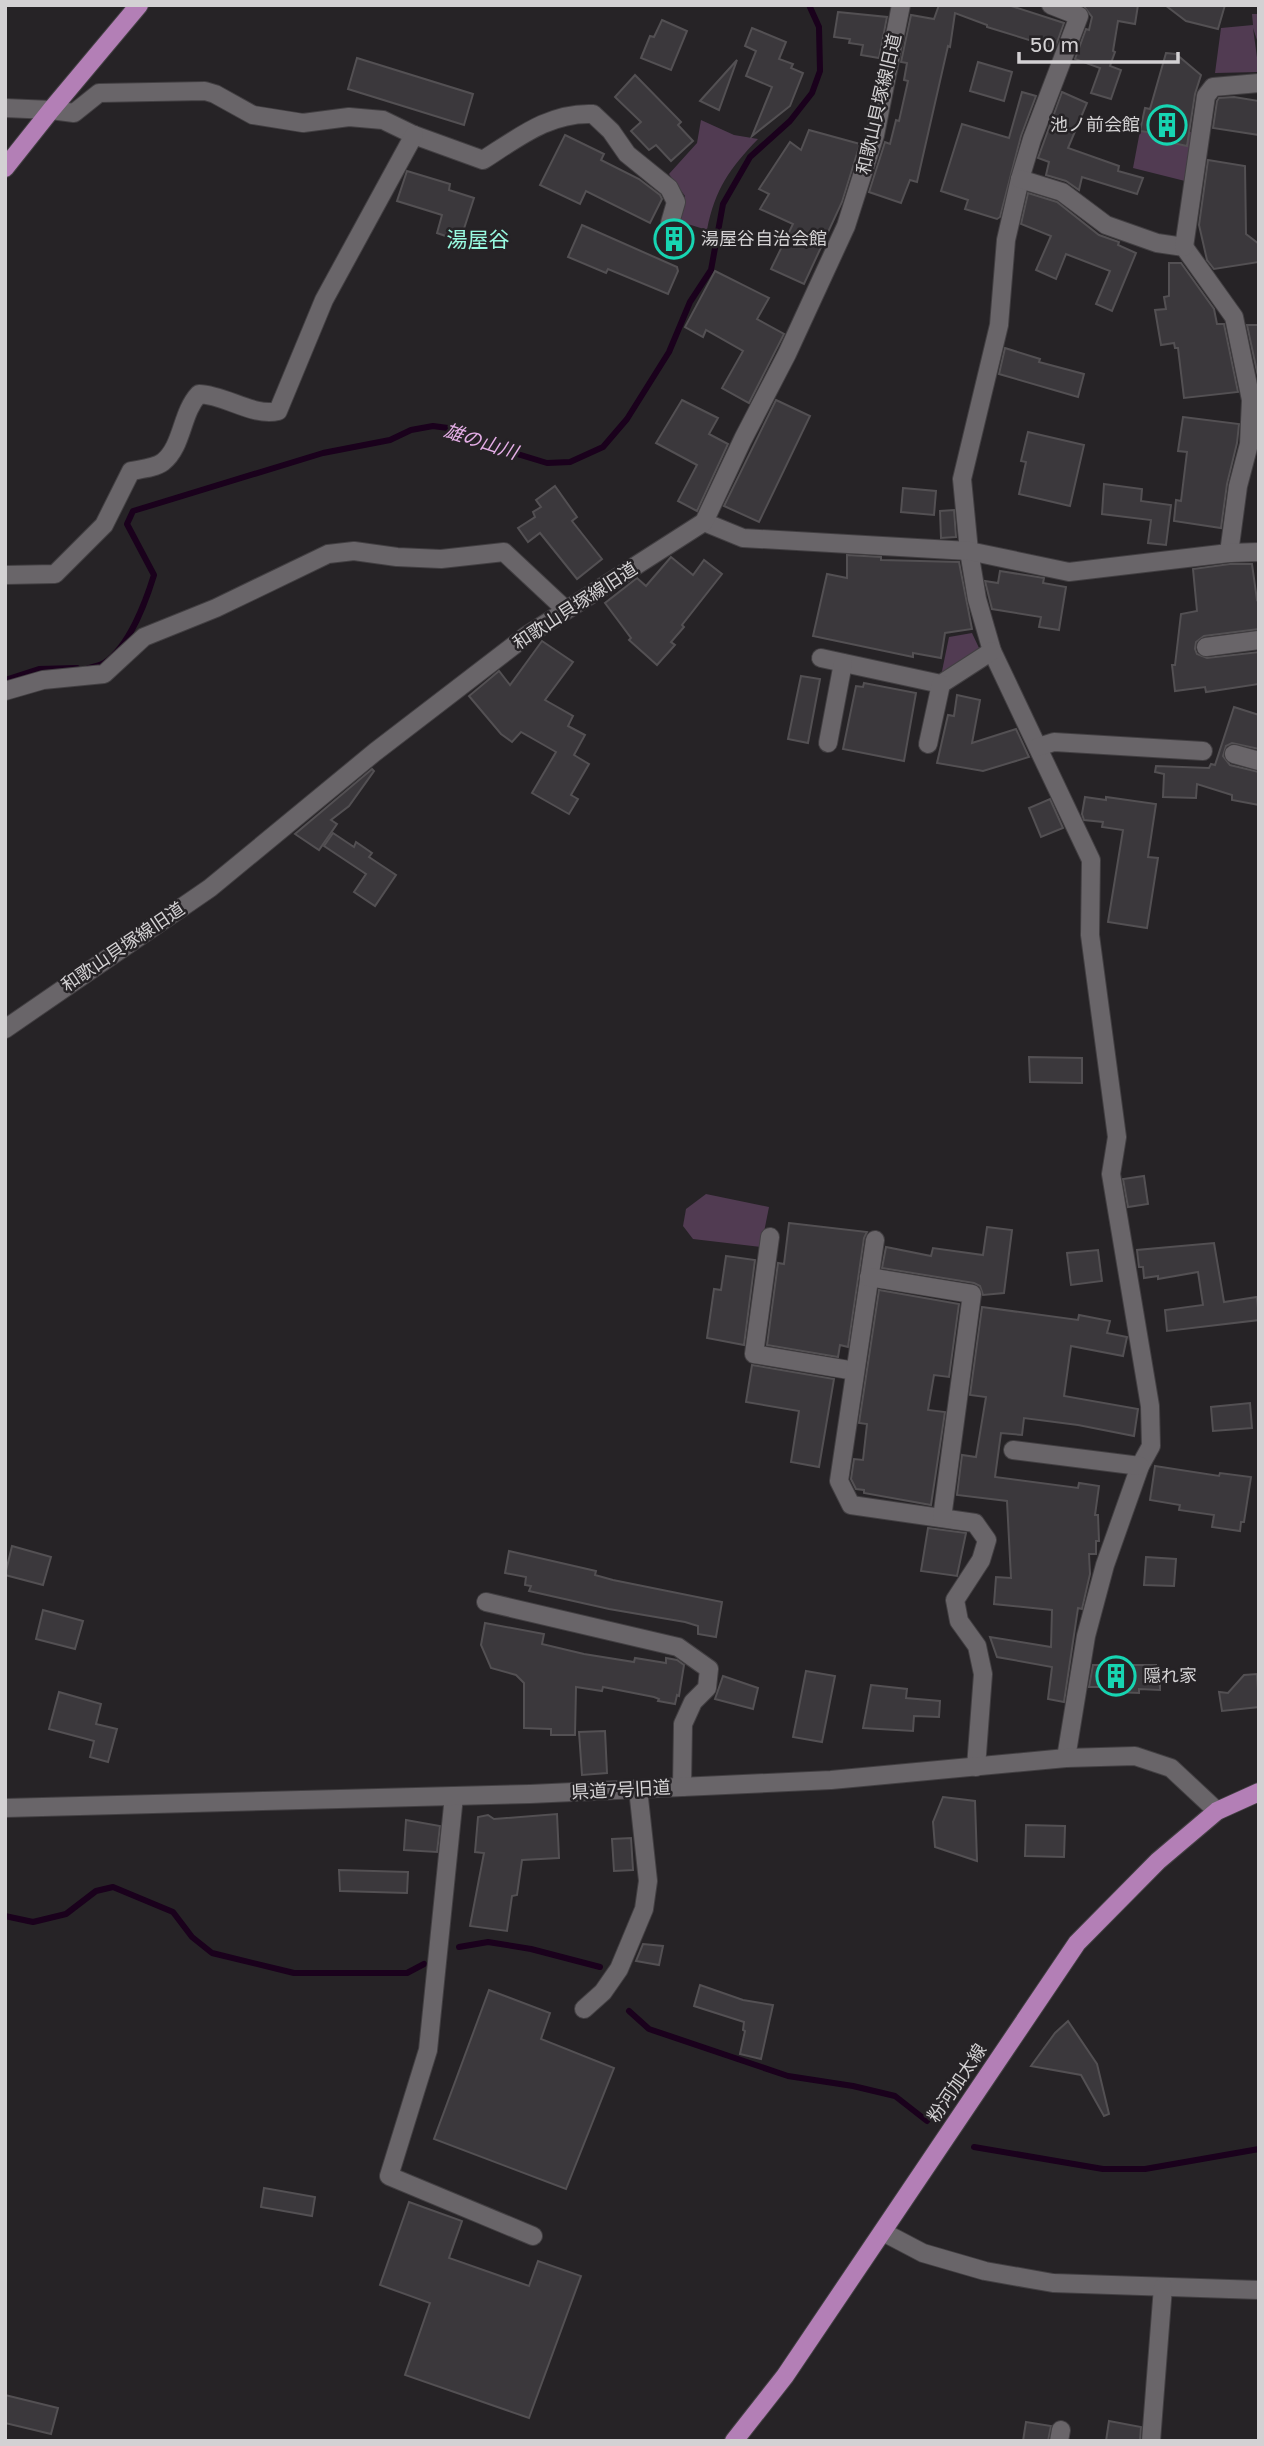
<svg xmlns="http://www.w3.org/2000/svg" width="1264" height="2446" font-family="'Golos Text','Noto Sans JP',sans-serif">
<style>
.green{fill:#513b52}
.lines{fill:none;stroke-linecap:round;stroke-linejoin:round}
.stream{stroke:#1a011c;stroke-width:6}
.building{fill:#3b383c;stroke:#535053;stroke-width:2}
.minor-casing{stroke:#423f42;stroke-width:20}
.major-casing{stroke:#423f42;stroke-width:20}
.minor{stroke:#696569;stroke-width:18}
.major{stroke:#b37fb6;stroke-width:18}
.labels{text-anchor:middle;stroke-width:5;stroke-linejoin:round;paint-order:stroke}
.street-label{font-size:18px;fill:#d3d1d3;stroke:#262326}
.poi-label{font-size:18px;fill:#d3d1d3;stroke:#262326;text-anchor:start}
.water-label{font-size:19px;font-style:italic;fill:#e5aee7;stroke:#262326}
.quarter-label{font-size:21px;fill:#98fae0;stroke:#262326}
</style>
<rect width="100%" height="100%" fill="#262326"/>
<g class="green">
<path d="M1252,14H1259V46L1253,28L1259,72L1215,73L1221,28L1253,25Z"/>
<path d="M701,120L734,135L758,139C730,168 715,189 707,230L678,221L685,196L669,174L697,143Z"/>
<path d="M1140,131L1164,134L1163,140L1175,143L1188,132H1192L1185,181L1133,168Z"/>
<path d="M972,633L979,648L941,676L949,637Z"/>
<path d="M706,1194L769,1207L761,1247L693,1239L683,1226L686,1209Z"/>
</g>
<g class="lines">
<g class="stream">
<path d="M88,668C93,667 100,666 104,663C129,647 146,601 154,575L127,524L133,511L323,453L390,440L411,430L433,426L455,429L494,447L547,463L570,462L603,447L627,419L669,352L690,302L711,270L723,204L750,157L790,121L812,93L820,71L819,27L809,5"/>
<path d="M5,680L39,669L77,668"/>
<path d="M5,1916L33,1922L66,1914L96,1891L113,1887L173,1912L192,1937L212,1953L294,1973H407L424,1964"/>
<path d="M459,1947L488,1942L531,1949L600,1967"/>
<path d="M629,2011L649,2029L788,2076L853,2086L895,2096L927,2121"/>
<path d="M974,2147L1103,2169H1145L1259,2149"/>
</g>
</g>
<g class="building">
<path d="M939,5H1008L1064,23L1055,48L987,27V25L955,13L950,47L948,46L917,182L910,180L901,203L869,192L885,142L890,144L896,120L899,121L908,81L904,80L907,63L901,62L911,15L934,19Z"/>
<path d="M1083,5H1138L1135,24L1118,21L1113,51L1115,52L1110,66L1121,70L1111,99L1091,93L1100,68L1075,59L1086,29L1089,30L1092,17Z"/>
<path d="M1165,5H1225L1218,29L1186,21Z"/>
<path d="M838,12L887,17L879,58L861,55L863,45L849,43L850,39L834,37Z"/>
<path d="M662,20L687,31L671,70L641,58L650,36L654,37Z"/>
<path d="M752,28L786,42L779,59L793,64L791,68L803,73L790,106L752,136L772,87L746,76L756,51L745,46Z"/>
<path d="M1166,53L1176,54L1201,75L1195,94L1187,146L1173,143L1176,129L1163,126L1160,134L1140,131L1145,108L1150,109Z"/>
<path d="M357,58L473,94L464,125L348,89Z"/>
<path d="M737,60L719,110L700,101Z"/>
<path d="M978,62L1012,72L1004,101L970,91Z"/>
<path d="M635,75L681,122L678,125L693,141L671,161L656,145L649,150L631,131L641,122L615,97Z"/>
<path d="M1022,92L1036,96L1021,136L1000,217L997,219L965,209L968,200L941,191L962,124L1009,138Z"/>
<path d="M1062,92L1087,103L1068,148L1119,166L1118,171L1143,178L1137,194L1082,177L1079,190L1066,181L1046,175L1049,162L1038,158Z"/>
<path d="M1234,97L1259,101V135L1213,128L1217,101L1219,98Z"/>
<path d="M809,130L860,144L842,202L804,284L771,269L793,224L760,209L769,194L759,189L790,142L801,150Z"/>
<path d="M565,135L604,154L601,160L639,179L660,195L662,199L650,223L586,191L580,204L540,185Z"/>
<path d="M1208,160L1245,166L1246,234L1259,244V262L1214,269L1207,260L1199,225Z"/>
<path d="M407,171L450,184L449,190L474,198L460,241L437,233L442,215L397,201Z"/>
<path d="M1028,193L1057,202L1099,235L1119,242L1118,245L1136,253L1112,311L1096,304L1110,271L1066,254L1056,279L1036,270L1051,236L1021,224Z"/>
<path d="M582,225L677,267L678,271L668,294L608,269L606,273L568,257Z"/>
<path d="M1169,263H1181L1214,309L1217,324H1224L1238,392L1184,398L1178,348H1175L1174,343L1161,345L1155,310L1166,309L1164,297L1169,296Z"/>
<path d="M715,271L769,298L757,319L784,334L749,403L722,388L743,351L706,330L703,337L685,327Z"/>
<path d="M1247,325H1259V381Z"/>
<path d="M1005,348L1040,359L1039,362L1084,374L1078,397L999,374Z"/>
<path d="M682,400L718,418L709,434L728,444L697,511L678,501L697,465L656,443Z"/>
<path d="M776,400L810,416L759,522L724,506Z"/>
<path d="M1183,417L1239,424L1237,443L1227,484L1221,528L1174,521L1176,500L1181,501L1187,452L1178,451Z"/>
<path d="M1028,432L1084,445L1070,506L1019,494L1026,462L1021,461Z"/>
<path d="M1104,484L1142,489L1141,501L1171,505L1166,545L1148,543L1151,520L1102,514Z"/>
<path d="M555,486L577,517L572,521L602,559L577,579L540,533L528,542L518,528L535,517L533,512L541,507L536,500Z"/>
<path d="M903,488L936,491L934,515L901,512Z"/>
<path d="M954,510L956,537L941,538L940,511Z"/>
<path d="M847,555L881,557V560L959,562L972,629L945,633L941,658L913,653V657L813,636L827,574L847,578Z"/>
<path d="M671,557L693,575L704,560L722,574L682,625L684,627L671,642L675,645L657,665L629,640L631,638L605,603L637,578L646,586Z"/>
<path d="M1230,564H1252L1257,600L1259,599V629L1204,636L1196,642L1195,649L1197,654L1207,658L1259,652V684L1206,692L1205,687L1175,691L1172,665H1175L1181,614L1197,611L1193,569Z"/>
<path d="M1000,571L1044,578L1043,583L1066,587L1059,630L1039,627L1041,617L992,609L985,581L998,583Z"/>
<path d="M542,641L573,662L545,700L573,716L568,726L585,735L574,755L589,764L571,795L578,799L569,814L532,793L556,752L521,732L512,742L501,734L469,696L499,671L510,685Z"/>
<path d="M801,676L820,679L808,743L788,739Z"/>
<path d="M864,683L916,693L904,761L843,749L856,686L863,687Z"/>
<path d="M957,695L980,700L972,743L1016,729L1029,757L983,771L937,763L948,715L954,716Z"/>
<path d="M1234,707L1259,715V749L1232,743L1226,746L1223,756L1230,765L1259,772V805L1232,800V795L1197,784L1196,798L1163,797L1164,774L1155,772L1156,766L1209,768L1211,764L1215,765Z"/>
<path d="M372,769L374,771L349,806L331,820L337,824L319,850L295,834Z"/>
<path d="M1085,797L1106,800V797L1156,804L1148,857L1158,858L1147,928L1108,922L1123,830L1102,827L1103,822L1084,820L1082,814Z"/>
<path d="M1050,799L1063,828L1041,837L1029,808Z"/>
<path d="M333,833L354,847L356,842L372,853L369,857L396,875L375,906L354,892L366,874L324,846Z"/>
<path d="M1029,1057L1082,1058V1083L1030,1082Z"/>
<path d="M1144,1176L1148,1204L1128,1207L1123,1179Z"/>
<path d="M789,1223L867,1232L864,1238L848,1347L840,1345L838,1357L767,1345L778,1263L784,1264Z"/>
<path d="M987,1227L1012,1230L1004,1293L983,1295L980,1286L974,1283L882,1268L886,1247L931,1256L933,1248L983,1255Z"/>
<path d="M1214,1243L1224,1302L1257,1297L1259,1320L1167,1331L1165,1310L1203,1305L1198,1272L1158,1279V1276L1144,1278L1143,1267H1139L1137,1250Z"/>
<path d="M1098,1250L1102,1281L1071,1285L1067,1253Z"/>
<path d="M726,1256L755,1260L744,1345L707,1338L714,1289L721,1290Z"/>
<path d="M879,1290L959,1304L949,1377L934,1375L928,1410L945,1412L931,1505L864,1493V1490L856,1489L851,1479L854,1459L863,1460L867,1424L859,1423Z"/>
<path d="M982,1307L1078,1320L1079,1315L1110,1321L1107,1333L1127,1337L1123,1356L1071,1346L1064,1396L1138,1409L1134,1436L1078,1425L1024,1418L1022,1435L1001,1433L995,1477L1078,1488L1079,1483L1099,1486L1095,1515H1098L1099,1541H1096V1554H1089L1090,1574L1082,1609L1078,1608L1064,1702L1048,1699L1052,1667L997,1657L990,1637L1051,1647L1052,1610L994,1604L996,1577L1011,1578L1007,1501L957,1495L962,1455L976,1457L986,1397L970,1395Z"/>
<path d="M752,1365L834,1379L819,1467L791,1462L799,1411L746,1402Z"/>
<path d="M1250,1403L1252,1428L1213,1431L1211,1407Z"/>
<path d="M1155,1466L1219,1476L1220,1473L1251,1477L1244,1522H1241L1240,1531L1212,1527L1214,1515L1179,1510L1180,1505L1150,1500Z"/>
<path d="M928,1528L966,1533L957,1576L921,1571Z"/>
<path d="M12,1546L51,1557L43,1585L5,1575Z"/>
<path d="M509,1551L596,1571L595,1575L613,1580L722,1602L716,1637L698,1634V1626L685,1622L609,1609L529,1591L531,1586L525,1585L526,1577L505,1573Z"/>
<path d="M1146,1557L1176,1559L1174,1586L1144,1585Z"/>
<path d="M43,1610L83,1621L75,1649L36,1639Z"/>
<path d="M485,1623L544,1634L542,1644L584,1654L634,1662L635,1658L666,1663V1658L677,1660L684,1665L679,1696L677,1695L675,1704L658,1701L659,1699L654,1697L603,1687L602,1691L576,1687L575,1735H551V1729L524,1728V1683L516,1675L491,1668L481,1645Z"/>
<path d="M1093,1665H1156V1668H1160V1690L1139,1689V1693L1116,1692V1687H1089Z"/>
<path d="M806,1671L835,1676L822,1742L793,1737Z"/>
<path d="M1257,1674L1259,1707L1222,1711L1219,1692L1228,1693L1244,1675Z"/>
<path d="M723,1676L758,1688L753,1709L715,1699Z"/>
<path d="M871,1685L907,1689L906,1698L940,1701L939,1717L914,1716L913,1731L863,1728Z"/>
<path d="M59,1692L101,1704L96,1724L117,1729L108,1762L90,1757L94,1741L49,1729Z"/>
<path d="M605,1731L607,1773L582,1775L579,1732Z"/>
<path d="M943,1797L975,1801L977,1861L935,1847L933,1822Z"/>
<path d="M557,1814L559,1858L522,1860L517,1895L512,1896L507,1931L470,1926L484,1853L475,1852L478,1817L488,1815L494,1819Z"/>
<path d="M406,1820L440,1826L437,1852L404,1850Z"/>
<path d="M1026,1825L1065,1826L1064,1857L1025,1856Z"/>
<path d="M631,1838L633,1870L614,1871L612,1839Z"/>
<path d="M339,1870L408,1872L407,1893L340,1891Z"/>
<path d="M643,1944L663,1946L659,1965L636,1961Z"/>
<path d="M700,1985L743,2000L773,2005L761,2059L740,2054L745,2031L743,2030L744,2022L694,2006Z"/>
<path d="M489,1990L550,2013L541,2039L614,2068L566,2189L434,2139Z"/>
<path d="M1068,2021L1097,2064L1109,2114L1104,2116L1081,2075L1031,2066L1055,2033Z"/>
<path d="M264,2188L315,2197L312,2216L261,2207Z"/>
<path d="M409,2202L462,2221L449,2258L529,2286L538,2261L581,2276L529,2418L405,2375L430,2303L380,2285Z"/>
<path d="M5,2395L58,2408L51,2434L5,2423Z"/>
<path d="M1109,2421L1141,2427L1140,2441H1106Z"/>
<path d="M1026,2422L1051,2426L1048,2441H1023Z"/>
</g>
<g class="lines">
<g class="minor-casing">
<g id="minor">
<path d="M1051,5L1079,16L1032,139L1020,179L1006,240L999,325L962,479L969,551L977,599L992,651L1091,860L1090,935L1117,1137L1111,1174L1150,1406L1151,1446L1140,1466L1105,1565L1086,1636L1066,1758"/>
<path d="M5,108L51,110L74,113L99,93L205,91L215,94L253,115L303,123L349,117L383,120L414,135L483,160C519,137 550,112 593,114L611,131L627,154L669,188L676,202L670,223"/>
<path d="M1020,179L1062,192L1106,225L1157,243L1184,247L1234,317L1251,400L1249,444L1238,486L1229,553"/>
<path d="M1184,247L1206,96L1213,87L1259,83"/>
<path d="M704,522L743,538L969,551L1069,572L1229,553L1259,552"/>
<path d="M5,575L55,574L104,525L131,471C141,469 155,468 163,462C183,446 181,413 199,394C226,395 253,417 278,411L324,300L414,135"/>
<path d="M1206,647L1259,640"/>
<path d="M821,658L941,684L992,651"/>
<path d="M5,691L43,680L104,674L144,637L216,608L328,554L354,551L397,557L441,559L504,552L566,610"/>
<path d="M828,743L843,663"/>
<path d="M928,744L941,684"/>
<path d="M1038,747L1054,742L1203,751"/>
<path d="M1234,754L1259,761"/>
<path d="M5,1029L210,888L375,752L526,636L704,522L743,439L787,354L846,226L875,135L901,5"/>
<path d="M770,1237L754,1354L855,1371"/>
<path d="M875,1240L839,1481L851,1505L975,1523L987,1540L981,1560L955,1600L959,1621L977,1646L983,1674L976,1767"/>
<path d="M869,1277L972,1294L942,1518"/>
<path d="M1013,1450L1140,1466"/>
<path d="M486,1602L678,1647L709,1669L707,1688L693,1702L683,1724L682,1787"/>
<path d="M454,1796L428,2050L389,2176L533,2236"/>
<path d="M5,1808L530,1794L831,1780L1066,1758L1135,1756L1171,1768L1217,1811"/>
<path d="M584,2009L603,1992L619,1969L644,1909L648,1881L638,1789"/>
<path d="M883,2232L923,2253L985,2271L1053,2283L1259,2290"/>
<path d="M1059,2441L1061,2430"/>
<path d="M1151,2441L1163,2287"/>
</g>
</g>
<g class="major-casing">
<g id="major">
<path d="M5,168L51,110L139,5"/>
<path d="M734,2441L785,2376L1077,1943L1158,1861L1217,1811L1259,1792"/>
</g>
</g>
<use href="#minor" class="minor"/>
<use href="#major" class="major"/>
</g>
<defs>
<g id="building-ring" transform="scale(2.0125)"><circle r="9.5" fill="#262326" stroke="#17d5b2" stroke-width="1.5"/><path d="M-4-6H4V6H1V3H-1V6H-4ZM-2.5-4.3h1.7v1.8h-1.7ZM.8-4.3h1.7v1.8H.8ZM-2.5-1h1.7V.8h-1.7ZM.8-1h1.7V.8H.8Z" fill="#17d5b2"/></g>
</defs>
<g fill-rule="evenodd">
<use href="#building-ring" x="1167" y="125"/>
<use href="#building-ring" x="674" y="239"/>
<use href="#building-ring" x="1116" y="1676"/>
</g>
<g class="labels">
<g class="street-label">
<text transform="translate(879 104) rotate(-77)" y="6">和歌山貝塚線旧道</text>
<text transform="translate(575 606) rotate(-33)" y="6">和歌山貝塚線旧道</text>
<text transform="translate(123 947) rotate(-34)" y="6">和歌山貝塚線旧道</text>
<text transform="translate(621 1790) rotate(-3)" y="6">県道7号旧道</text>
<text transform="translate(957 2083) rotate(-56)" y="6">粉河加太線</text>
</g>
<g class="poi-label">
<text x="1140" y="131" text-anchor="end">池ノ前会館</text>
<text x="701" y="245">湯屋谷自治会館</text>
<text x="1143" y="1682">隠れ家</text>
</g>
<g class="water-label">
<text transform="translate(481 441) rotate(18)" y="7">雄の山川</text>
</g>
<g class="quarter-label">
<text x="478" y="247">湯屋谷</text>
</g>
</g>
<rect width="1264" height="2446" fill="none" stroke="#d3d1d3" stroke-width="14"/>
<path d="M1019 52v10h159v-10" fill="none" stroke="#d3d1d3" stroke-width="3.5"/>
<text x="1030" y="52" font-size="21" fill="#d3d1d3" stroke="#262326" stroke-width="5" paint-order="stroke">50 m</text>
</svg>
